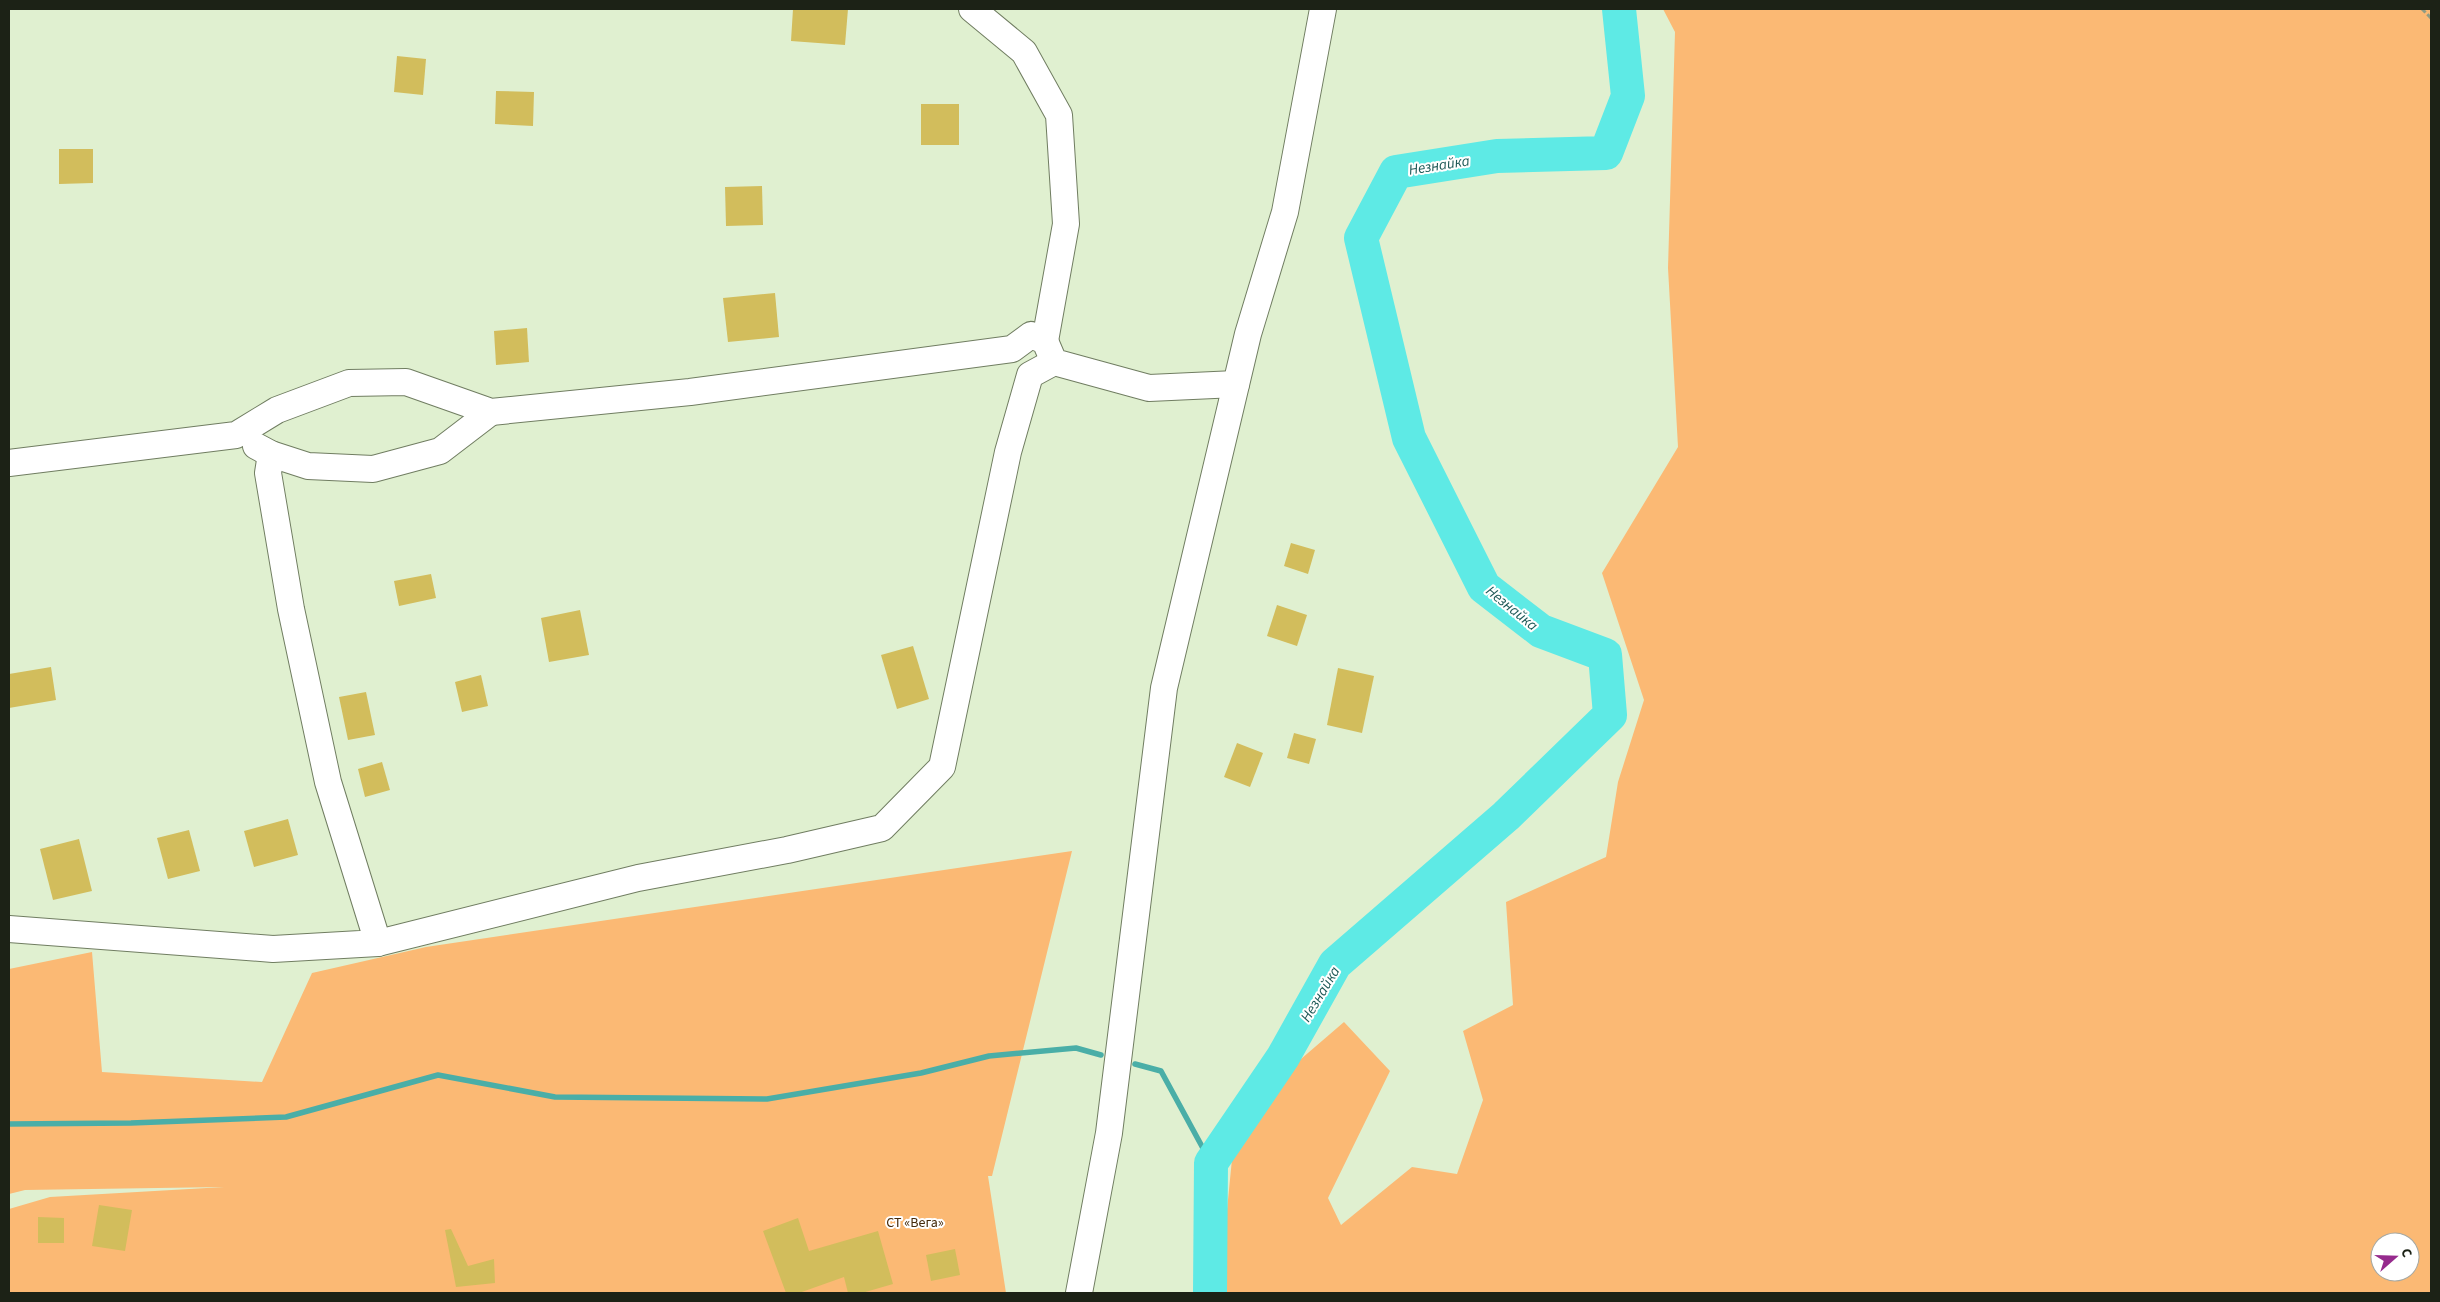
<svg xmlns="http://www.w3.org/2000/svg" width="2440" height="1302" font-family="'Source Sans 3',sans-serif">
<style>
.green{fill:#fbb974;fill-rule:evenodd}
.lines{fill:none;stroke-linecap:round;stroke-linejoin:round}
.stream{stroke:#4aaea7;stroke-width:5.5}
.river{stroke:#5eeae5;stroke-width:34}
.building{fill:#d2bd5c}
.minor-casing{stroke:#707d61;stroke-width:28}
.path{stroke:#8f9b83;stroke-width:3;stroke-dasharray:5 2.5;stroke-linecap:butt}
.minor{stroke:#fff;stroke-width:26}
.labels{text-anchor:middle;stroke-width:4;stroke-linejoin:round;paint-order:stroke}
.park-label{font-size:14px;fill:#452a0a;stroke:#fff}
.water-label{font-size:15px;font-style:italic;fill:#1d5856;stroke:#fff}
</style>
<rect width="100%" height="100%" fill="#e0f0d0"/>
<g class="green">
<path d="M1663,9H2431V1293H1227L1221,1271L1233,1149L1294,1065L1344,1022L1390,1071L1328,1198L1341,1225L1412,1167L1457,1174L1483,1100L1463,1031L1513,1005L1506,902L1606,857L1618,782L1644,700L1602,573L1678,447L1668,268L1675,32ZM2380,1242H2410V1272H2380Z"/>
<path d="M1072,851L992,1176H988L1006,1293H9V1209L50,1197L224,1187L25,1190L9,1194V969L92,952L102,1072L262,1082L312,973L426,947Z"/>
</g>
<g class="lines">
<g class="stream">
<path d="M1135,1064L1161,1071L1211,1163"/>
<path d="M9,1124L131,1123L286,1117L438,1075L555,1097L767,1099L921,1073L989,1056L1076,1048L1101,1055"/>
</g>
<path class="river" d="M1210,1293L1211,1163L1283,1057L1335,964L1506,816L1610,715L1605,655L1541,631L1484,587L1409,438L1361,238L1396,172L1497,156L1606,153L1628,96L1619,9"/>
</g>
<g class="building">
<path d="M793,9H848L845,45L791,41Z"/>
<path d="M397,56L426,59L423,95L394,92Z"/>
<path d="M496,91L534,92L533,126L495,124Z"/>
<rect x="921" y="104" width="38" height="41"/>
<path d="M59,149H93V183L59,184Z"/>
<path d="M762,186L763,225L726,226L725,187Z"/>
<path d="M775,293L779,337L728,342L723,298Z"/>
<path d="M527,328L529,362L496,365L494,331Z"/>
<path d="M1291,543L1315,550L1308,574L1284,566Z"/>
<path d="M431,574L436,598L399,606L394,581Z"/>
<path d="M1277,605L1307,615L1297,646L1267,636Z"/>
<path d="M580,610L589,655L549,662L541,618Z"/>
<path d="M913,646L929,699L897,709L881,655Z"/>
<path d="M51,667L56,700L9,708V674Z"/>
<path d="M1338,668L1374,676L1362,733L1327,725Z"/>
<path d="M481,675L488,706L462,712L455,682Z"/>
<path d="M366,692L375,735L348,740L339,697Z"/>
<path d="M1294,733L1316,739L1309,764L1287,758Z"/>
<path d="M1237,743L1263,753L1250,787L1224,777Z"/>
<path d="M382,762L390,790L365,797L358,769Z"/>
<path d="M288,819L298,855L254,867L244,831Z"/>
<path d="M189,830L200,871L168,879L157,838Z"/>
<path d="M79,839L92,891L53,900L40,849Z"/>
<path d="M99,1205L132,1210L125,1251L92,1246Z"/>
<path d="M38,1217L64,1218V1243H38Z"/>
<path d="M798,1218L809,1251L878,1231L893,1284L862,1293H848L844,1277L799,1293H786L763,1231Z"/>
<path d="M451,1229L468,1266L494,1259L495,1283L456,1287L445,1230Z"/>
<path d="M955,1249L960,1275L931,1281L926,1255Z"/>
</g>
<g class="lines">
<g class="minor-casing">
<g id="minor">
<path d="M972,9L1024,52L1059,115L1066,224L1045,341"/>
<path d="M256,446L271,454L308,466L373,469L440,451L491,412"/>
<path d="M9,463L236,435L277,410L349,383L406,382L491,412L690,392L1012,349L1031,335L1045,341L1054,362L1149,388L1236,384"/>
<path d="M9,929L273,949L378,943L328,782L291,609L268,473L271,454"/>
<path d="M378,943L638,878L787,850L882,828L942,767L1008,452L1030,375L1054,362"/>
<path d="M1079,1293L1109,1133L1164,688L1248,334L1285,212L1323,9"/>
</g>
</g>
<path class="path" d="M2422,9L2431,18"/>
<use href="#minor" class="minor"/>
</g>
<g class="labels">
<g class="park-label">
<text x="915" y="1227">СТ «Вега»</text>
</g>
<g class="water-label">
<text transform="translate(1439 165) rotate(-9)" y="5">Незнайка</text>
<text transform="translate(1512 608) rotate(39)" y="5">Незнайка</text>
<text transform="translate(1320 994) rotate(-59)" y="5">Незнайка</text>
</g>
</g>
<rect width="2440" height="1302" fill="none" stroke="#1c2216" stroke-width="20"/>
<g transform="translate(2395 1257) rotate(70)"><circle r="24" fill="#ffffff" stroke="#a4a7a2"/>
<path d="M0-4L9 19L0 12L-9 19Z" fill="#962b8d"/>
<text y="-8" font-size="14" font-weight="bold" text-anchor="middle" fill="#1c2216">С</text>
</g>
</svg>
